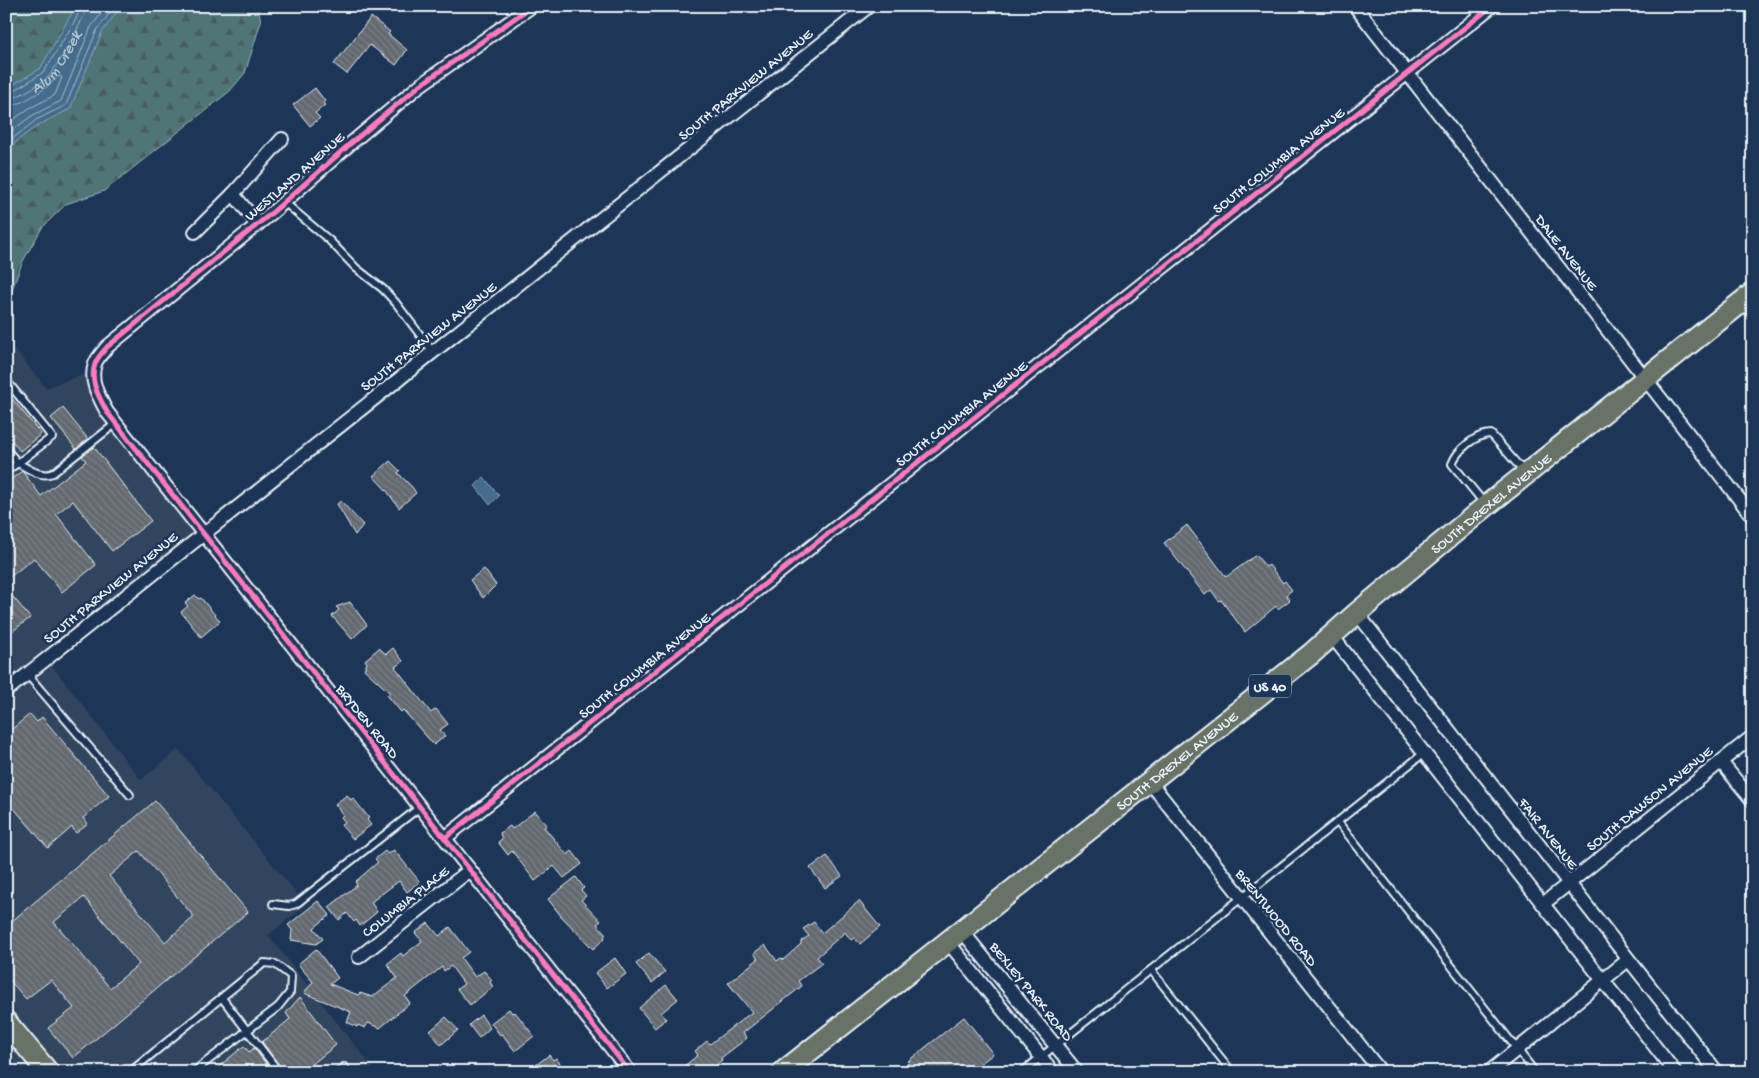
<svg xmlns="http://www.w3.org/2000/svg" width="1759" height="1078" font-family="'Gochi Hand',sans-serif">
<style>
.built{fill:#32455e}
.forest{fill:url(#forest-firs);stroke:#9cb2b7}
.water{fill:#446c8c;stroke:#86a1b7}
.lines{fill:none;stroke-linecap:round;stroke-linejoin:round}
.shore{stroke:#a6bccd;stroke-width:1}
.building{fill:url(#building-back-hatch);stroke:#e8f1f8;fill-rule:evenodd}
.service-casing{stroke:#e8f1f8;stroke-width:10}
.minor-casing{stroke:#e8f1f8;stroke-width:16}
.primary-casing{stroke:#e8f1f8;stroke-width:24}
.service{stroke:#1d3557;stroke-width:6}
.minor{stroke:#1d3557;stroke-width:12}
.primary{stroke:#687266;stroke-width:20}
.cycleway-casing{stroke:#1d3557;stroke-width:8}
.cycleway{stroke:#fd7abc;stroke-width:5}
.labels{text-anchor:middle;stroke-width:5;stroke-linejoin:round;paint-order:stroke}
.shield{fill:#1d3557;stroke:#abb9c8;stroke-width:1}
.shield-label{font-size:14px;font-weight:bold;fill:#e8f1f8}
.street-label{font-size:15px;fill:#e8f1f8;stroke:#1d3557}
.water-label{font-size:16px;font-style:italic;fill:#afc2d2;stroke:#1d3557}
</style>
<defs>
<pattern id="forest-firs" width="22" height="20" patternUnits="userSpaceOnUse" patternTransform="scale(1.25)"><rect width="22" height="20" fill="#4f7476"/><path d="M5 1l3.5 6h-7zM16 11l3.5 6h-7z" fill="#4a5c5e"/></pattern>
<pattern id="building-back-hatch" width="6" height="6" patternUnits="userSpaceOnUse" patternTransform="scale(1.25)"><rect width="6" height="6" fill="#64696f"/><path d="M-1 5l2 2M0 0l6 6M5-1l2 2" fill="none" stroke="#7a7f84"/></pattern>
</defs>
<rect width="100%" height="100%" fill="#1d3557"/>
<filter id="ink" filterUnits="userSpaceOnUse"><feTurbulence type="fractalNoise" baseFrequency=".02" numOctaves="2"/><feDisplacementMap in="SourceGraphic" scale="10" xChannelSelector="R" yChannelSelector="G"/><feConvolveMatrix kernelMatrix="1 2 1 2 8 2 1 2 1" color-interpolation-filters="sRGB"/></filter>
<g filter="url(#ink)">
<path class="built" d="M6,339L46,388L85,374L203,532L47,659L141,780L178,749L306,905L268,935L376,1072H6Z"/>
<g class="forest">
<path d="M6,6H76L40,69L6,89Z"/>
<path d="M121,6H258L261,22L245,73L230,91L104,191L66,204L42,228L23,261L6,305V152C23,132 46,121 70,109L102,32Z"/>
</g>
<g class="water">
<path d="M76,6H121L102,32L70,109C46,121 23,132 6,152V89L40,69Z"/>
<path d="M484,477L499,496L490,505L475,486Z"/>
</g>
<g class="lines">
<g class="shore">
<path d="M6,93H10L44,72L76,19L81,6"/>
<path id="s1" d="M6,100C16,99 40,84 47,78C55,71 86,16 87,6"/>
<path d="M6,107C20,106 50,87 58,76L62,77L55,95L28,109L6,125"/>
<path d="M6,135L33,115L61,101L91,27L107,6"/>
<path d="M6,144L36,120L66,105L97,30L115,6"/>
</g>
</g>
<g class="building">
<path d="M371,17L390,32L388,34L407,50L396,65L370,45L347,74L334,64Z"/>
<path d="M315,88L325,101L323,103L325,105L315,113L320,118L310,126L293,105Z"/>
<path d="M6,391L41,434L20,451L6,434Z"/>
<path d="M63,408L88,439L76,449L51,418Z"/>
<path d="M94,447L151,521L112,551L73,501L56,514L96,565L62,592L34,558L6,580V535L12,531L6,523V483L22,471L41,496L86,461L82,456Z"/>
<path d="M390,461L400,471L398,473L412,487L416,493L399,508L387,491L373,476Z"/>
<path d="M341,501L363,525L355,535L337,504Z"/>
<path d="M1187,525L1226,577L1256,555L1266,567L1269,565L1283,583L1285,581L1292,590L1286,595L1290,600L1278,609L1276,606L1245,632L1221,600L1219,601L1211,590L1205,595L1164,543Z"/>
<path d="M484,569L496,585L483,598L470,580Z"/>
<path d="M6,588L30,618L6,636Z"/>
<path d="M195,595L199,599L201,598L220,621L201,637L181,612L188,606L185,603Z"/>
<path d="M350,602L367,625L352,639L332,616L339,610L336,607Z"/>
<path d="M379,648L386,654L393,648L403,661L395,667L431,713L436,709L448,724L440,730L445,736L434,745L403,710L401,712L387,695L390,693L364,669L367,663L365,660Z"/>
<path d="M30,714L37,722L42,717L109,796L83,818L88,824L76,833L72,827L48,848L6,799V734Z"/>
<path d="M347,795L351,800L353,798L369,818L367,820L371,825L353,839L341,825L345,822L341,817L343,815L335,804Z"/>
<path d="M155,801L248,912L73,1058L48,1028L74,1008L51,980L26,999L6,976V926ZM139,851L194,917L165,942L109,876ZM84,897L139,964L110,988L54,922Z"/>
<path d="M535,811L547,825L544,827L567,855L572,851L582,864L564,878L554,866L535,881L512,851L508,855L498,842L502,839L500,833L510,826L512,829Z"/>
<path d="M394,850L420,882L407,892L399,881L371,902L377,912L360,926L356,920L354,922L347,913L339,920L329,907L357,885L355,882L378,862L375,859L385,851L388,854Z"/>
<path d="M827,856L842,876L825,888L810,868Z"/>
<path d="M576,877L584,888L581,890L586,896L581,900L601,921L597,924L606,934L604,936L605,938L593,949L561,916L548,899Z"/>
<path d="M318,901L330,915L314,928L323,939L316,944L291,940L292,930L288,925Z"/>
<path d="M859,901L880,927L860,944L854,938L851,940L845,932L817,957L822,963L798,981L802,986L743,1033L747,1038L721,1058L722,1060L717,1064L718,1065L710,1072H677L698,1055L695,1051L707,1041L710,1044L752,1012L728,983L758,959L754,953L765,945L777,961L781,958L783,960L801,944V941L809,936L803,929L814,922L822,933Z"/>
<path d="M428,923L439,936L450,927L469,952L461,958L475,977L484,971L492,980L490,982L493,987L470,1005L457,989L464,984L451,966L444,971L442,967L405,996L410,1003L380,1028L368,1023L365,1028L358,1025L357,1027L347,1022L351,1012L304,993L313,982L298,964L316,949L338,978L330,984L358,995L360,993L372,997L397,978L387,964L401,953L403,956L422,941L415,933Z"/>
<path d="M649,953L665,972L652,983L636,964Z"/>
<path d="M615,958L626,974L607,988L595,973Z"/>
<path d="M666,985L678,999L661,1013L666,1019L655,1028L639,1008Z"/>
<path d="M300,997L336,1045L302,1072H284L262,1042L290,1019L286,1013Z"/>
<path d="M509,1009L512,1013L515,1012L534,1036L515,1051L502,1034L500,1035L491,1023Z"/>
<path d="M481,1015L490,1028L479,1038L469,1025Z"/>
<path d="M446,1017L458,1030L441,1045L430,1031Z"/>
<path d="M964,1017L993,1054L976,1067L980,1072H897L910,1062L908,1061Z"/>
<path d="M244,1046L249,1052L254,1048L272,1072H212Z"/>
<path d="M549,1055L553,1060L556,1058L566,1072H527Z"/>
</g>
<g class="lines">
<g class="service-casing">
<g id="service">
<path d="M284,202L329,240L356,268L383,289L396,303L433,352"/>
<path d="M6,449L18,463L52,437L6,380"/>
<path d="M6,471L18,463C29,469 41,478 53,473L115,424"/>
<path d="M1484,503L1452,464C1457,450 1476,434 1491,434L1525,473"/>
<path d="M27,674L130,795"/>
<path d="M1338,822L1535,1072"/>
<path d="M273,904L289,906L296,904L420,807"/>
<path d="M1151,970L1232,1072"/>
<path d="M222,998L279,1072"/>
<path d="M130,1072L264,963L275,964L291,976L290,992L278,1007L193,1072"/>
<path d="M338,1072L344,1067L348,1072"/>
<path d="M1022,1072L1424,753"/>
</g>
</g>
<g class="minor-casing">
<g id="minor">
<path d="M532,6L419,86L350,144L274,211L107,347C103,352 97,358 95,364C89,381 99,397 107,412L630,1072"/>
<path d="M1355,6L1753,517"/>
<path d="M233,194L258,224"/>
<path d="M195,232L233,194L282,139"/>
<path d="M1357,613L1717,1072"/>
<path d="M1332,636L1675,1072"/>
<path d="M6,691L869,6"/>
<path d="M1721,762L1753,801"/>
<path d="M1149,781L1381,1072"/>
<path d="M445,838L1492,6"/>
<path d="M1543,904L1753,736"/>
<path d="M962,931L1077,1072"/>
<path d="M948,942L1053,1072"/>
<path d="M359,957L470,870"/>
<path d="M1489,1072L1628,960"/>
</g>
</g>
<g class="primary-casing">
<g id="primary">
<path d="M6,1022L48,1072"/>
<path id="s2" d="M783,1072L1311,654L1357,613L1486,506L1753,293"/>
</g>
</g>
<use href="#service" class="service"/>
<use href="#minor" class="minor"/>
<use href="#primary" class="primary"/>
<g class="cycleway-casing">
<g id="cycleway">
<path d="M532,6L419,86L350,144L274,211L107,347C103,352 97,358 95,364C89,381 99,397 107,412L630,1072"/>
<path d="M445,838L1492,6"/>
</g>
</g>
<use href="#cycleway" class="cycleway"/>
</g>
</g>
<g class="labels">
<rect class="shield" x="1249" y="674.5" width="42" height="23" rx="4"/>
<g class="shield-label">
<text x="1270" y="691">US 40</text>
</g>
<g class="street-label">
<text transform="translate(745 84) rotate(-39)" y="5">SOUTH PARKVIEW AVENUE</text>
<text transform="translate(1278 160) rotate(-38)" y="5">SOUTH COLUMBIA AVENUE</text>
<text transform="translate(294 176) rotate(-41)" y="5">WESTLAND AVENUE</text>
<text transform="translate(1567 252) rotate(52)" y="5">DALE AVENUE</text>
<text transform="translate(428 336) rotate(-38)" y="5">SOUTH PARKVIEW AVENUE</text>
<text transform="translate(961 413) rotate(-38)" y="5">SOUTH COLUMBIA AVENUE</text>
<text dy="5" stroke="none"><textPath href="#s2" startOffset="908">SOUTH DREXEL AVENUE</textPath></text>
<text transform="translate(110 587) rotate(-39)" y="5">SOUTH PARKVIEW AVENUE</text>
<text transform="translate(644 665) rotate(-38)" y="5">SOUTH COLUMBIA AVENUE</text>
<text transform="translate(368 721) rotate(51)" y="5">BRYDEN ROAD</text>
<text dy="5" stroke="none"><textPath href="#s2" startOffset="502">SOUTH DREXEL AVENUE</textPath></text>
<text transform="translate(1649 798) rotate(-39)" y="5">SOUTH DAWSON AVENUE</text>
<text transform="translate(1549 833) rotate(52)" y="5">FAIR AVENUE</text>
<text transform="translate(405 901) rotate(-38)" y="5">COLUMBIA PLACE</text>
<text transform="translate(1277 917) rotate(51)" y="5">BRENTWOOD ROAD</text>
<text transform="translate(1032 991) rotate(51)" y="5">BEXLEY PARK ROAD</text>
</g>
<g class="water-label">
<text dy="6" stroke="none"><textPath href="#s1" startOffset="65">Alum Creek</textPath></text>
</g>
</g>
<rect width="1759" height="1078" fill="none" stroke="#1d3557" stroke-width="25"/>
<rect x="12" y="12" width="1734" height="1053" fill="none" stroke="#e8f1f8" stroke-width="2" filter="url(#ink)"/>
</svg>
